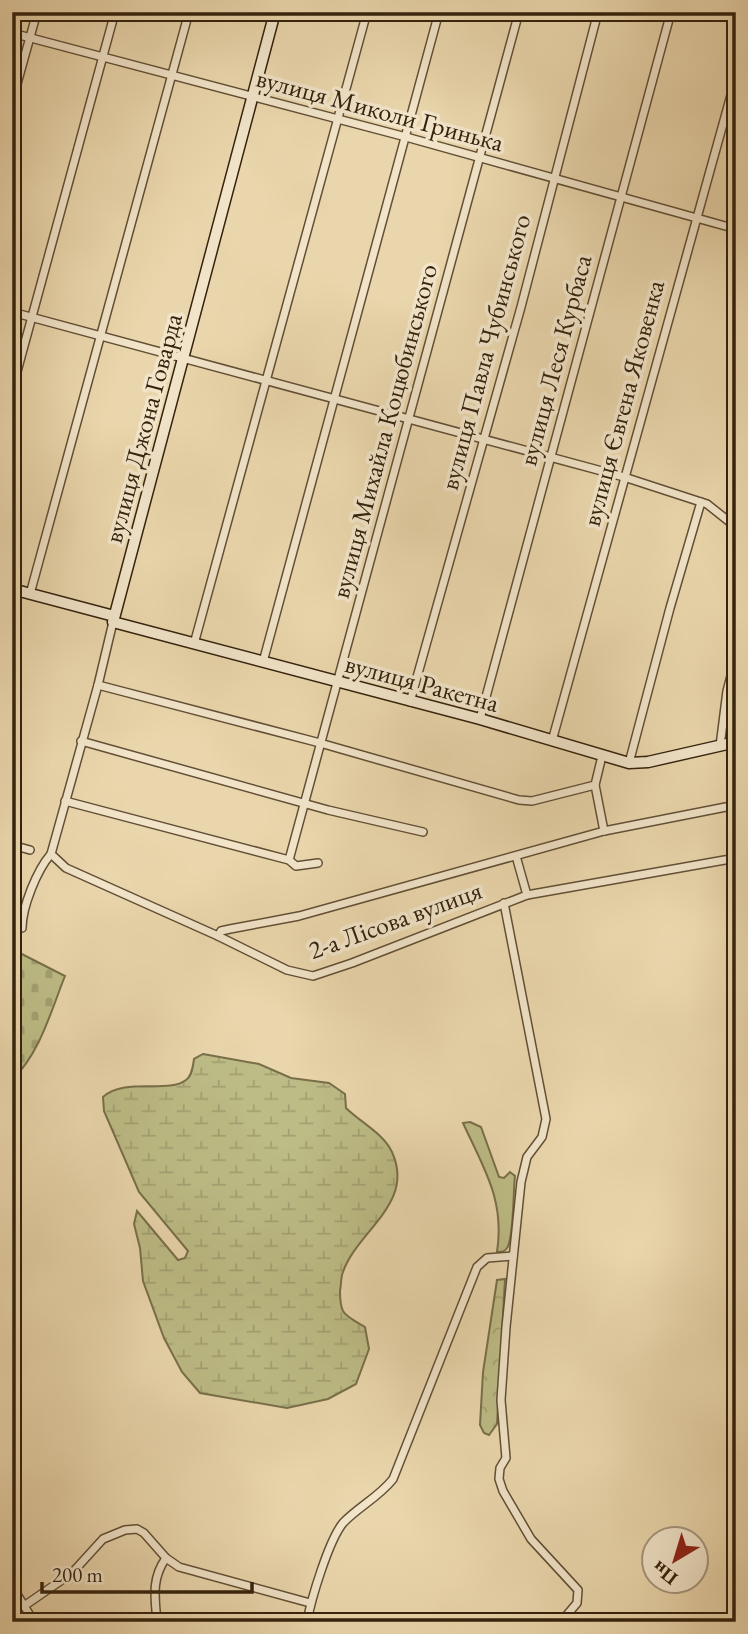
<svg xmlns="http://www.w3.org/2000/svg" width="748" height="1634" font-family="'EB Garamond',serif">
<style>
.green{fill:#bdbc86;stroke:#786f4a;stroke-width:2}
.forest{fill:url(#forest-crowns);stroke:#786f4a;stroke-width:2}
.wetland{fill:url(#wetland-marsh);stroke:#786f4a;stroke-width:2}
.cemetery{fill:url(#cemetery-stones);stroke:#786f4a;stroke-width:2}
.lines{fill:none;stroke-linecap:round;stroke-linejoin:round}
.street-casing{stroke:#624f35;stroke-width:10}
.secondary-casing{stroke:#34220d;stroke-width:13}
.street{stroke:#f1e4c9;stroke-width:7}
.secondary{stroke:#f1e4c9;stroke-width:10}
.labels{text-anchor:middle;stroke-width:7;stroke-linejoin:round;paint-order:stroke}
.street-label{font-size:26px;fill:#34220d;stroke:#f1e4c9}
</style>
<defs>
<pattern id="forest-crowns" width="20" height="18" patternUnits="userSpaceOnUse" patternTransform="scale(1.75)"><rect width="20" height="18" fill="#bdbc86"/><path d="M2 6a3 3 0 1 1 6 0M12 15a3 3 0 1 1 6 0" fill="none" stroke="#a3a172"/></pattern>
<pattern id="wetland-marsh" width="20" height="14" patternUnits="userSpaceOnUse" patternTransform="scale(1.75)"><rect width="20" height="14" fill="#bdbc86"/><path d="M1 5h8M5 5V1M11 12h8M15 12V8" fill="none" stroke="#a3a172"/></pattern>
<pattern id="cemetery-stones" width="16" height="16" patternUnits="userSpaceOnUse" patternTransform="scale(1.75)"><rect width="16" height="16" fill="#bdbc86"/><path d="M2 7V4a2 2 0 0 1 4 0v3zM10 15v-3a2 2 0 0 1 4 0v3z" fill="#a3a172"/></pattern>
</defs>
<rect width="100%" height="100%" fill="#ead6ac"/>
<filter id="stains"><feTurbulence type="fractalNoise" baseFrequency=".00286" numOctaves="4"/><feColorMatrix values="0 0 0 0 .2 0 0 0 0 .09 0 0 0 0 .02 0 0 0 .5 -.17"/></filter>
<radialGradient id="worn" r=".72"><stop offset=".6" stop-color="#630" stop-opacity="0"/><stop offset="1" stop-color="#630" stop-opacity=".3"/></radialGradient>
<path class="green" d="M470,1122L481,1127L499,1177L504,1178L510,1172L515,1176C513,1191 514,1239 507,1248C504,1252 502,1252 497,1252C505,1200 484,1169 463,1123Z"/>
<path class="forest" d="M505,1279L497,1424L489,1435L484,1433L480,1425L483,1372L497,1280Z"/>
<path class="wetland" d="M203,1054L259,1064L291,1078L329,1083L345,1094L346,1108C360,1122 383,1133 392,1152C416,1205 355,1231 342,1275C341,1279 341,1286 340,1291C340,1297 340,1305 343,1311C347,1318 359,1323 365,1327L369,1349L356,1384L328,1399L287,1408L200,1393L182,1372L164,1338L143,1281L140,1248L134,1224L137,1211L178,1260L185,1258L188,1251L139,1192L104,1111L103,1097C125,1077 168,1094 186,1080C192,1076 193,1066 194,1059Z"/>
<path class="cemetery" d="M12,949L65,976C51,1011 40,1053 12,1080Z"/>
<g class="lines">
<g class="street-casing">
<g id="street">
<path d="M12,33L406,137L736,229"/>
<path d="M12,102L37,12"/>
<path d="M12,312L624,477L707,504L736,527"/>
<path d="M12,390L115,12"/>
<path d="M736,567C732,583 730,596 736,611"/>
<path d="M30,594L189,12"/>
<path d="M194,644L367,12"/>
<path d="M263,662L439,12"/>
<path d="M98,685L320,743L519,800L532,801L595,785"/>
<path d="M410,702L521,307L598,12"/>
<path d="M480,719L671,12"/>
<path d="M81,741L328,810L423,832"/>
<path d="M552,741L736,77"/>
<path d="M720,746L727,691L736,657"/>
<path d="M602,756L595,785L604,831"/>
<path d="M629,763L670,608L701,502"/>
<path d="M65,801L289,860L296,866L318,863"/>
<path d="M12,845L30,850"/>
<path d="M51,854L66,868L218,936L287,970L313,976L352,963L527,895L736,858"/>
<path d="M516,856L527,895"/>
<path d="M289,860L519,12"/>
<path d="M504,903L546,1119L542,1137L527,1157L521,1182L506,1327L501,1400L506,1458L500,1468L499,1479L503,1491L531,1539L578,1590L577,1603L561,1622"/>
<path d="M22,928C22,907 37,870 51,854L98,685L113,622"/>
<path d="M218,936L221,931L230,929L299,916L604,831L736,805"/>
<path d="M12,1586L34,1622"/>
<path d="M24,1606L72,1573L103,1539L125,1530L137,1529L144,1533L166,1558L179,1567L310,1603"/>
<path d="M157,1622C155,1598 151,1579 166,1558"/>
<path d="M307,1622C311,1599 329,1540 343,1523C358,1507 379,1497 393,1479L477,1267L487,1258L513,1256"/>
</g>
</g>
<g class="secondary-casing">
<g id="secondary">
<path d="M275,12L113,622L480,719L629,763L648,762L736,742"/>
<path d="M12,589L114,616"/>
</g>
</g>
<use href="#street" class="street"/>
<use href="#secondary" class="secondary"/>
</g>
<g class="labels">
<g class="street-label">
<text transform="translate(380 110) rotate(15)" y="9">вулиця Миколи Гринька</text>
<text transform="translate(485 352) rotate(-75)" y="9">вулиця Павла Чубинського</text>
<text transform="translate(555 360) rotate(-75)" y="9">вулиця Леся Курбаса</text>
<text transform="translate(623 403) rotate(-75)" y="9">вулиця Євгена Яковенка</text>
<text transform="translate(143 428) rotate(-75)" y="9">вулиця Джона Говарда</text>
<text transform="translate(384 431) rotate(-75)" y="9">вулиця Михайла Коцюбинського</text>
<text transform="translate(422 683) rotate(15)" y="9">вулиця Ракетна</text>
<text transform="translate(395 920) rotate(-20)" y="9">2-а Лісова вулиця</text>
</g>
</g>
<rect width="748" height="1634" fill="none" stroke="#ead6ac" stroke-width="42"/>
<rect x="14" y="14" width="720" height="1606" fill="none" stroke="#34220d" stroke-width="3.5"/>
<rect x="21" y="21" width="706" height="1592" fill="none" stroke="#34220d" stroke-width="2"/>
<g transform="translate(675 1560) rotate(218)"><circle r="33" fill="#f1e4c9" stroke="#a5967e" stroke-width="2"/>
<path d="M0-5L12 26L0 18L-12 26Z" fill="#8f2418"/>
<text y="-10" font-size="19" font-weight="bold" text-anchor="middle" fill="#34220d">Пн</text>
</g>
<path d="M42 1582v10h210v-10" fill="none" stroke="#34220d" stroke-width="3.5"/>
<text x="52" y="1582" font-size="21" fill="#34220d" stroke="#f1e4c9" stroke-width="5" paint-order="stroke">200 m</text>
<rect width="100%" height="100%" filter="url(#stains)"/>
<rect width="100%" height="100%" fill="url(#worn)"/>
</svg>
